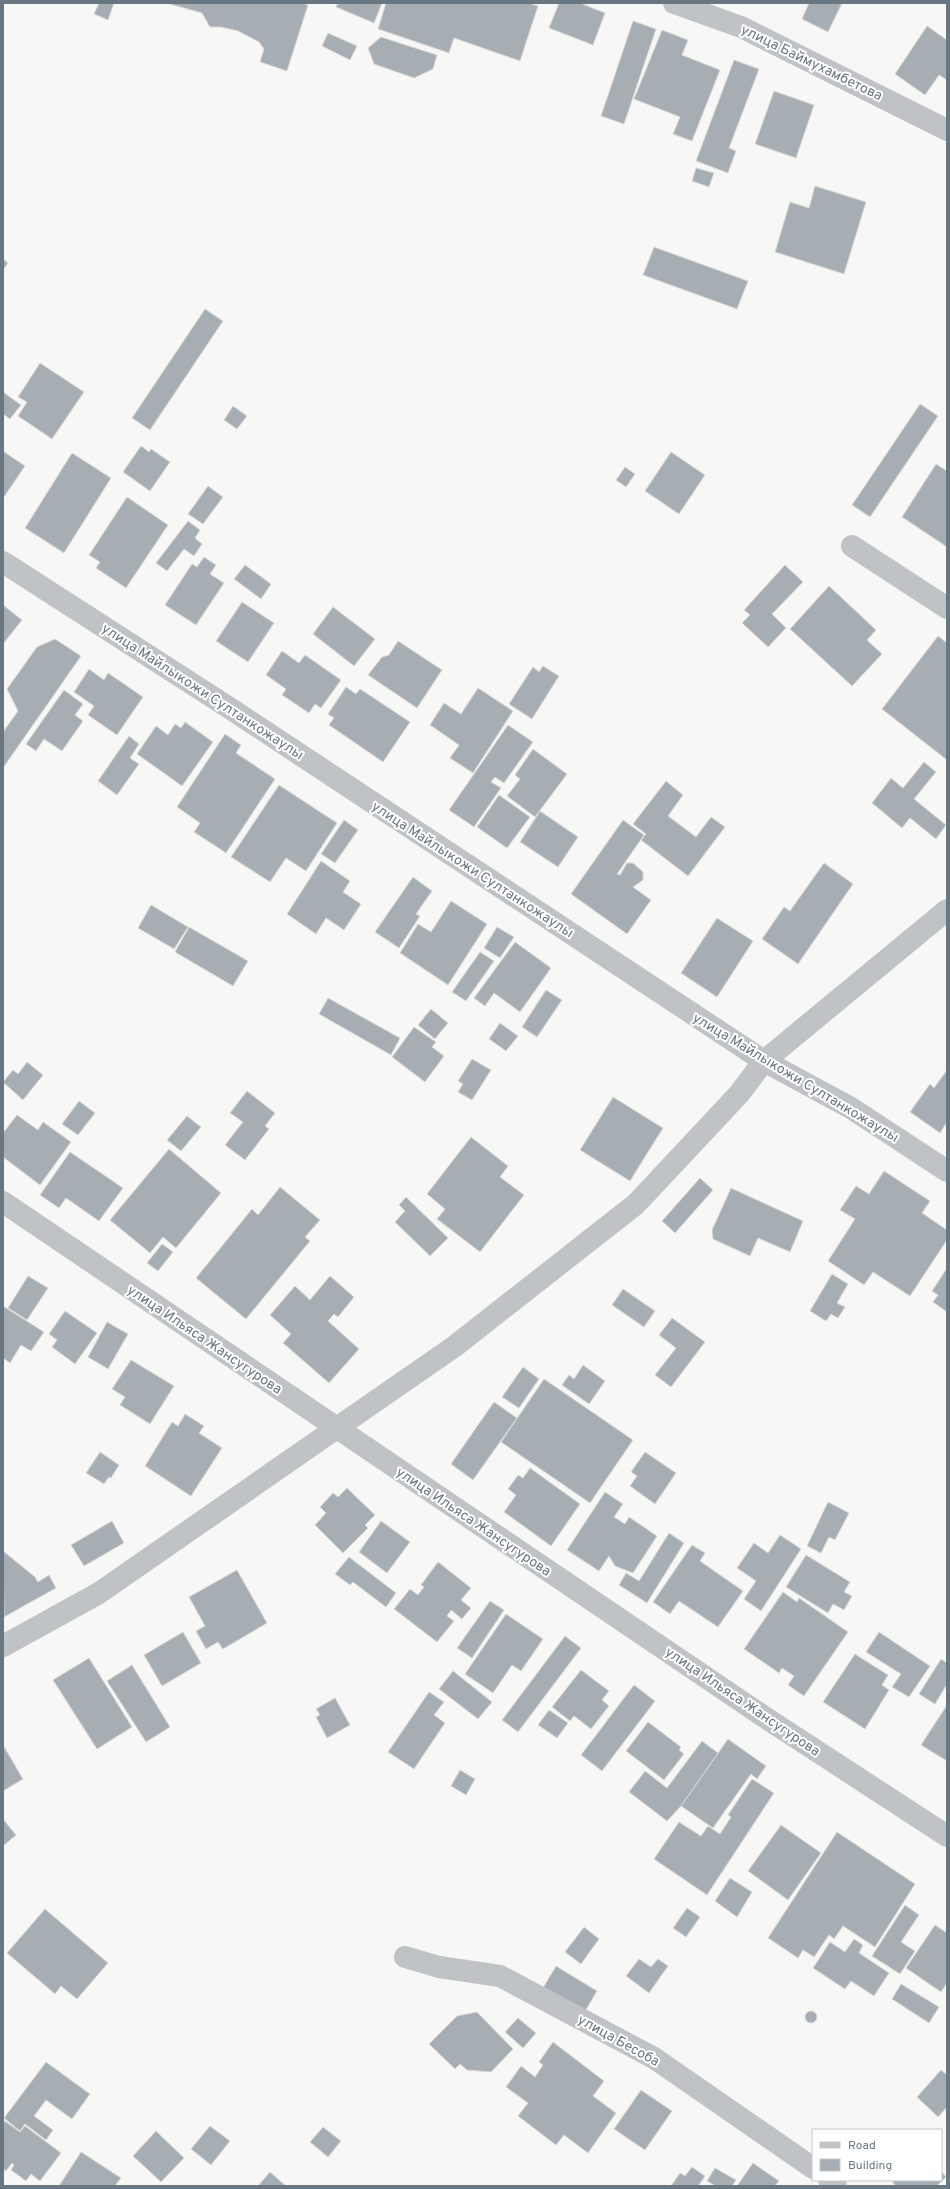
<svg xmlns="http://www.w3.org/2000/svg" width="950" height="2189" font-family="Overpass,sans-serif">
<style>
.building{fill:#a7aeb3;stroke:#d9d9d7}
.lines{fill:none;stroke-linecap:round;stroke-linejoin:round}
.street{stroke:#bfc3c6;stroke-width:22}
.labels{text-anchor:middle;stroke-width:4;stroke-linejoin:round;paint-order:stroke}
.street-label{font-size:14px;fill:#697783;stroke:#fff}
</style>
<rect width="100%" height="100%" fill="#f7f7f5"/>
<g class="building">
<path d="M99,3H114L108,20L94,14Z"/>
<path d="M166,3H302L308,5L287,71L260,62L264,49L259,42L238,31L221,27H210L202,13Z"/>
<path d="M338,3H382L374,23L336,7Z"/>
<path d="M386,3H529L538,6L520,61L454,38L449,53L378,29Z"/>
<path d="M559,3H580L605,13L593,45L549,28Z"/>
<path d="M809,3H842L828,32L802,19Z"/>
<path d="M633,21L656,29L624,124L601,116Z"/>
<path d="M927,26L947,40V80L939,75L925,95L895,74Z"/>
<path d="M662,30L688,40L682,55L720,70L692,141L673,134L680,117L634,99Z"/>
<path d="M328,33L357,46L350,60L322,46Z"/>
<path d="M381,37L437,55L433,69L414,78L374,64L368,48Z"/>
<path d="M734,60L759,69L729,148L736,151L728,173L696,161Z"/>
<path d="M774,91L814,105L796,158L755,144Z"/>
<path d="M696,168L714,173L709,187L692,181Z"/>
<path d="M815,186L866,202L844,274L775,252L790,202L809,208Z"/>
<path d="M654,247L748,281L737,309L643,275Z"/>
<path d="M3,259L8,263L3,270Z"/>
<path d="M205,309L223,321L150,430L132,418Z"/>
<path d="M40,363L84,392L52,439L18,416L27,402L18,397Z"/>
<path d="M3,392L21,405L10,419L3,414Z"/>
<path d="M920,404L938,416L870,517L852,505Z"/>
<path d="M233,406L247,416L237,429L224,420Z"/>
<path d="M141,446L149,452L151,449L170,462L150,491L123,472Z"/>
<path d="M3,451L25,466L4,497L3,496Z"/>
<path d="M671,452L705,475L679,514L645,491Z"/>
<path d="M72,453L111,478L64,553L25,528Z"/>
<path d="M936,464L947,471V547L902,517Z"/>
<path d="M625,467L635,474L626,487L616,480Z"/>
<path d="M208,486L223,497L203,524L188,514Z"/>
<path d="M127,497L168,525L126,588L96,568L100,562L89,555Z"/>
<path d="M188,521L200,530L195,538L202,544L194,556L184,549L167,571L156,563Z"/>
<path d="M204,557L216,565L210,574L224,583L196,625L165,605L192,564L197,567Z"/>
<path d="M245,565L271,584L261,599L234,579Z"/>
<path d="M785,565L803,582L772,614L786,628L768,647L742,623L750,615L744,610Z"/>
<path d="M829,586L876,630L867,640L882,654L852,686L790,629Z"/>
<path d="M242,602L274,623L248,662L216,641Z"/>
<path d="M3,605L22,620L3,644Z"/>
<path d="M333,607L375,639L354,666L313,634Z"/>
<path d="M938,636L947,643V760L882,709Z"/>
<path d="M55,639L81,656L3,768V732L18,711L7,689L37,647Z"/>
<path d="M398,641L442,670L417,708L368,675L382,657L389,655Z"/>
<path d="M282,651L299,663L305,655L341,680L321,708L315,704L309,713L282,695L286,689L266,675Z"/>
<path d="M543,666L559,676L532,719L509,704L533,667L539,672Z"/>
<path d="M89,669L104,680L108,673L143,697L117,735L88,715L94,706L74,692Z"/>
<path d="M346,687L356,694L360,689L410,722L383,762L329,725L334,718L328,714Z"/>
<path d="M478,688L513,711L473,773L450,758L459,745L430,725L444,703L461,714Z"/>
<path d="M64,690L83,704L75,715L83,721L62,751L44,739L36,751L26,744Z"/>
<path d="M185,722L213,742L182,786L137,754L156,726L168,735L175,724L181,728Z"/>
<path d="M508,725L533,742L504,783L495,777L491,782L501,788L474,827L449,810Z"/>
<path d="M225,734L241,745L236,753L275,779L226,853L194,832L200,823L177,807Z"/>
<path d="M129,736L139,744L130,758L139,764L117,795L98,781Z"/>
<path d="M533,749L567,774L535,817L507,796L520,779L515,775Z"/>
<path d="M924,762L936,772L914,799L946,825L936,839L910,818L902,828L872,803L891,778L903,788Z"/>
<path d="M666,781L683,795L668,816L696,837L711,817L725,827L688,876L641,840L646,834L633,824Z"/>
<path d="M279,785L337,823L306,871L286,858L270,882L231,857Z"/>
<path d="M499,795L530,817L507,848L477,827Z"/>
<path d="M540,811L578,837L558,867L520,842Z"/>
<path d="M344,820L358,830L335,863L321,854Z"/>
<path d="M623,820L644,835L617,874L620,875L627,863H633L643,872V880L633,887L651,900L627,934L571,894Z"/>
<path d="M321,861L350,881L343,892L361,904L344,930L326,918L316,934L287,914Z"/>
<path d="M824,863L853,884L798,964L762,939L784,907L790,911Z"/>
<path d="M413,877L432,891L416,914L420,916L399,948L375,932Z"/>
<path d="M451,901L487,924L448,985L400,953L418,924L431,932Z"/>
<path d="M151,905L188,927L174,949L138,928Z"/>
<path d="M717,918L753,941L717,997L681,973Z"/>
<path d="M189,927L248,961L233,986L175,952Z"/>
<path d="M497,927L514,937L500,958L484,948Z"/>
<path d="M515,942L551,968L520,1012L494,993L485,1006L474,998Z"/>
<path d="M480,952L494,961L466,1001L452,992Z"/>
<path d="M546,990L562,1000L537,1037L522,1027Z"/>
<path d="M328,998L400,1038L391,1055L319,1014Z"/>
<path d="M431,1009L448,1023L435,1039L418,1025Z"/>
<path d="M500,1023L518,1036L506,1051L489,1039Z"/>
<path d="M414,1027L436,1042L432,1047L444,1056L425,1082L392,1057Z"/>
<path d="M472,1059L491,1070L472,1100L458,1092L463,1084L458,1081Z"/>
<path d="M27,1062L43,1075L23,1100L3,1082L13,1070L18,1074Z"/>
<path d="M947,1070V1122L940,1133L910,1112L930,1084L934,1088Z"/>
<path d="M247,1091L275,1113L265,1126L269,1129L245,1160L225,1145L243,1122L230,1113Z"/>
<path d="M613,1097L663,1128L630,1181L580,1150Z"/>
<path d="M79,1101L95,1113L78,1135L62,1124Z"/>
<path d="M17,1115L38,1130L43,1122L71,1142L40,1185L3,1157V1133Z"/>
<path d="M187,1116L201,1127L181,1151L167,1140Z"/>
<path d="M471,1137L508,1166L500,1177L524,1195L480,1252L437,1219L445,1209L427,1194Z"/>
<path d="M169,1149L221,1193L176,1248L163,1237L150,1253L110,1220Z"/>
<path d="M70,1152L123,1188L99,1221L66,1198L59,1208L40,1195Z"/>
<path d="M884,1171L930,1201L922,1213L947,1230V1240L910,1296L873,1272L864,1285L828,1261L855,1219L840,1210L856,1186L869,1194Z"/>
<path d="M700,1178L713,1190L675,1233L662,1221Z"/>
<path d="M280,1187L320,1220L305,1237L310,1241L246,1319L196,1278L252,1209L258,1215Z"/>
<path d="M731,1188L803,1221L790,1252L758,1238L750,1256L713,1239L712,1230Z"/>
<path d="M406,1197L448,1238L430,1256L395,1222L405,1211L399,1205Z"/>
<path d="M162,1244L173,1252L158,1271L147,1263Z"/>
<path d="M947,1268V1312L933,1302L938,1295L932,1291Z"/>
<path d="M832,1274L848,1284L837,1303L845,1307L838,1318L831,1314L826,1321L810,1311Z"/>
<path d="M28,1276L48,1288L27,1320L8,1308Z"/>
<path d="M330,1276L354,1297L338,1317L334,1314L328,1321L359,1349L329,1383L283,1343L291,1334L270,1315L295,1286L310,1300Z"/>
<path d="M623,1289L655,1311L644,1327L612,1305Z"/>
<path d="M3,1306L44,1332L31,1351L21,1345L10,1363L3,1358Z"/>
<path d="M65,1311L97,1333L75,1364L52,1347L57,1340L49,1334Z"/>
<path d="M672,1318L705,1342L671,1387L655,1375L676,1348L659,1335Z"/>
<path d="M107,1322L128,1334L108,1369L88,1357Z"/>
<path d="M131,1360L174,1386L150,1424L120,1405L125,1397L112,1389Z"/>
<path d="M583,1365L605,1381L589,1404L562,1385L569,1375L574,1379Z"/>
<path d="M523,1367L539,1379L519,1408L502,1397Z"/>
<path d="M544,1379L633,1440L590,1503L501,1442Z"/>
<path d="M494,1402L517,1418L473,1480L451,1464Z"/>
<path d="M185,1414L204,1426L199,1433L222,1448L191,1496L145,1466L172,1422L178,1426Z"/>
<path d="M100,1452L119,1465L111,1478L109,1477L104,1484L86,1473Z"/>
<path d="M645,1452L676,1473L655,1504L630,1486L637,1476L631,1472Z"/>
<path d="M530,1468L580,1504L551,1546L504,1512L516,1495L508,1489L518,1475L523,1478Z"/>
<path d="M347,1488L375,1515L365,1525L368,1528L343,1553L315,1525L326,1513L320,1507L333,1493L338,1497Z"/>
<path d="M605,1492L623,1504L614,1517L625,1524L629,1517L657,1536L633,1573L615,1566L609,1556L599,1571L567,1550Z"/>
<path d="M828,1502L849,1513L835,1540L829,1537L821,1553L807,1546Z"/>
<path d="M112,1521L124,1543L84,1566L71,1545Z"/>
<path d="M381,1521L410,1542L387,1573L359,1552Z"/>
<path d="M669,1533L684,1543L647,1603L619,1585L626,1573L639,1581Z"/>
<path d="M780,1535L801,1549L761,1611L744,1599L756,1581L737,1568L754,1543L768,1553Z"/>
<path d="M692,1545L705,1553L700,1561L743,1591L718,1627L679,1601L670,1614L653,1602Z"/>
<path d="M3,1551L35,1577L38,1582L49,1575L56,1588L4,1617Z"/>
<path d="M806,1555L850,1582L844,1592L852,1596L844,1610L833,1604L828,1613L786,1587Z"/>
<path d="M349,1557L396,1593L386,1607L353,1582L350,1585L335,1574Z"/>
<path d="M438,1562L471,1588L461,1600L471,1608L462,1619L451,1610L447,1616L454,1621L437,1642L394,1609L410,1589L418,1595L424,1587L421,1585Z"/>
<path d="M237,1570L267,1623L223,1649L218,1642L206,1649L196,1631L205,1626L189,1597Z"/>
<path d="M783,1592L797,1602L799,1598L848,1632L804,1696L788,1685L794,1676L782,1668L779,1673L744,1649Z"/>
<path d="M490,1601L504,1610L472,1658L457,1648Z"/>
<path d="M506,1614L543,1639L521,1671L512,1665L493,1693L465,1674Z"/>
<path d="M183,1632L201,1663L162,1686L144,1655Z"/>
<path d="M879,1632L930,1666L909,1697L892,1687L901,1674L866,1652Z"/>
<path d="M565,1636L581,1648L518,1732L502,1720Z"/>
<path d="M855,1654L888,1675L882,1685L889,1690L865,1729L823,1702Z"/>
<path d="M89,1658L132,1727L97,1749L53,1680Z"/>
<path d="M941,1659L947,1663V1684L935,1704L919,1694Z"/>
<path d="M132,1665L170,1727L146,1742L107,1681Z"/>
<path d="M581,1670L609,1691L602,1700L609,1706L591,1729L574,1716L570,1721L552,1707Z"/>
<path d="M453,1671L492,1702L478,1719L439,1689Z"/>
<path d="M634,1685L655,1701L602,1771L581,1755Z"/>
<path d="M429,1692L444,1702L434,1715L445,1723L414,1769L388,1752Z"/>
<path d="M335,1698L350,1725L327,1738L316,1717L320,1715L316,1709Z"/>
<path d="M947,1705V1761L921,1745Z"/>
<path d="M549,1710L568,1723L557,1738L538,1725Z"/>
<path d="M648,1722L681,1747L679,1750L684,1754L664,1780L626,1751Z"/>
<path d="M728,1739L766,1766L757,1779L751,1774L713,1828L681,1806Z"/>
<path d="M702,1741L718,1753L681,1806L667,1821L629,1792L645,1771L667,1788Z"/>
<path d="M3,1745L23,1779L3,1791Z"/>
<path d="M460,1770L475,1779L466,1795L451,1786Z"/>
<path d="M752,1779L774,1793L707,1895L654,1859L679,1822L701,1836L708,1826L720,1834L731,1817L728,1815Z"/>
<path d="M3,1819L16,1835L3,1846Z"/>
<path d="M781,1825L821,1853L788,1900L748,1871Z"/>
<path d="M837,1832L915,1884L875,1947L843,1926L834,1939L829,1935L814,1957L803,1950L798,1958L768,1938Z"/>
<path d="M730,1878L752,1892L737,1917L715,1901Z"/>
<path d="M905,1905L919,1915L901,1942L915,1951L900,1974L872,1956Z"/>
<path d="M687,1908L700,1917L686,1937L673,1928Z"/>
<path d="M45,1909L108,1963L77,1999L61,1986L55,1994L7,1953Z"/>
<path d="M935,1925L947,1933V1983L941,1992L906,1968Z"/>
<path d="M584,1927L599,1939L581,1964L565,1952Z"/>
<path d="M854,1939L863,1945L859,1953L889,1973L874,1996L851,1981L845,1989L813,1968L830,1942L845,1952Z"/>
<path d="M639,1959L651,1967L658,1959L668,1966L649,1993L626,1976Z"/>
<path d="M556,1966L597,1991L584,2013L543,1988Z"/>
<path d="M901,1984L939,2007L929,2023L892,1999Z"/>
<circle cx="811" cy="2017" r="6"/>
<path d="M477,2012L513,2049L491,2072L467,2070L460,2064L455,2069L429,2044L457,2016Z"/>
<path d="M518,2018L536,2033L523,2048L505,2032Z"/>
<path d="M553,2042L604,2081L593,2096L616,2113L588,2153L564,2135L556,2145L518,2116L528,2103L506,2087L521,2066L535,2077L543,2065L539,2062Z"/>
<path d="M46,2062L90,2094L72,2119L46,2100L34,2116L53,2130L46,2140L25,2124L20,2131L4,2118Z"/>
<path d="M941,2070L947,2075V2107L938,2117L917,2097Z"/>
<path d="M641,2090L672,2111L645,2150L614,2129Z"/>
<path d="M5,2121L20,2132L25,2126L61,2153L40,2181L31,2174L26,2181L11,2170L14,2165L12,2163L6,2171L3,2169V2124Z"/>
<path d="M210,2126L230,2141L211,2165L191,2149Z"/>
<path d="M323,2127L341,2141L328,2157L310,2142Z"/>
<path d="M156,2131L184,2158L161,2182L133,2156Z"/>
<path d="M81,2152L121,2178L115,2186H59Z"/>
<path d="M753,2163L779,2181L775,2186H737Z"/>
<path d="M692,2167L705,2176L699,2185L701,2186H671L680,2173L685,2176Z"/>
<path d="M715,2168L736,2180L732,2186H716L707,2181Z"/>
<path d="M941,2171L946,2177L937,2186H896L891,2180H941Z"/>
<path d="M270,2172L286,2186H258Z"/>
</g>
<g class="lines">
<g class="street">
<path d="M674,3L741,27L947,130"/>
<path d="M852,546L947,608"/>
<path d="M3,562L231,709L764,1061L851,1108L947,1171"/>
<path d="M3,1202L763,1716L947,1836"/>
<path d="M3,1646L99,1593L455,1346L636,1204L739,1094L764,1061L947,910"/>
<path d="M405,1957L439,1967L500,1976L654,2058L813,2168"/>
<path d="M829,2180L836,2186"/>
</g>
</g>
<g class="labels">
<g class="street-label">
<text transform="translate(812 62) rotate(26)" y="5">улица Баймухамбетова</text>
<text transform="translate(203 691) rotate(33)" y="5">улица Майлыкожи Султанкожаулы</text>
<text transform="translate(473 869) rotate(33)" y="5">улица Майлыкожи Султанкожаулы</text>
<text transform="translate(796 1077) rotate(31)" y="5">улица Майлыкожи Султанкожаулы</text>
<text transform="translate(205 1339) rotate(34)" y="5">улица Ильяса Жансугурова</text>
<text transform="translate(474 1521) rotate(34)" y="5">улица Ильяса Жансугурова</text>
<text transform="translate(743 1701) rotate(34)" y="5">улица Ильяса Жансугурова</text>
<text transform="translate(619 2040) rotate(29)" y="5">улица Бесоба</text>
</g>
</g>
<rect width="950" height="2189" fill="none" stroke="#697783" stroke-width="8"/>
<rect x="812" y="2129" width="130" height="52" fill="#ffffff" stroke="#c3c9cd"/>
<rect x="820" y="2142" width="20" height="6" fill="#bfc3c6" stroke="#c3c9cd"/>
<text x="848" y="2149" font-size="12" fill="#697783">Road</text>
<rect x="820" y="2159" width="20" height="12" fill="#a7aeb3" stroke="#c3c9cd"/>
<text x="848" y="2169" font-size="12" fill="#697783">Building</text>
</svg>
